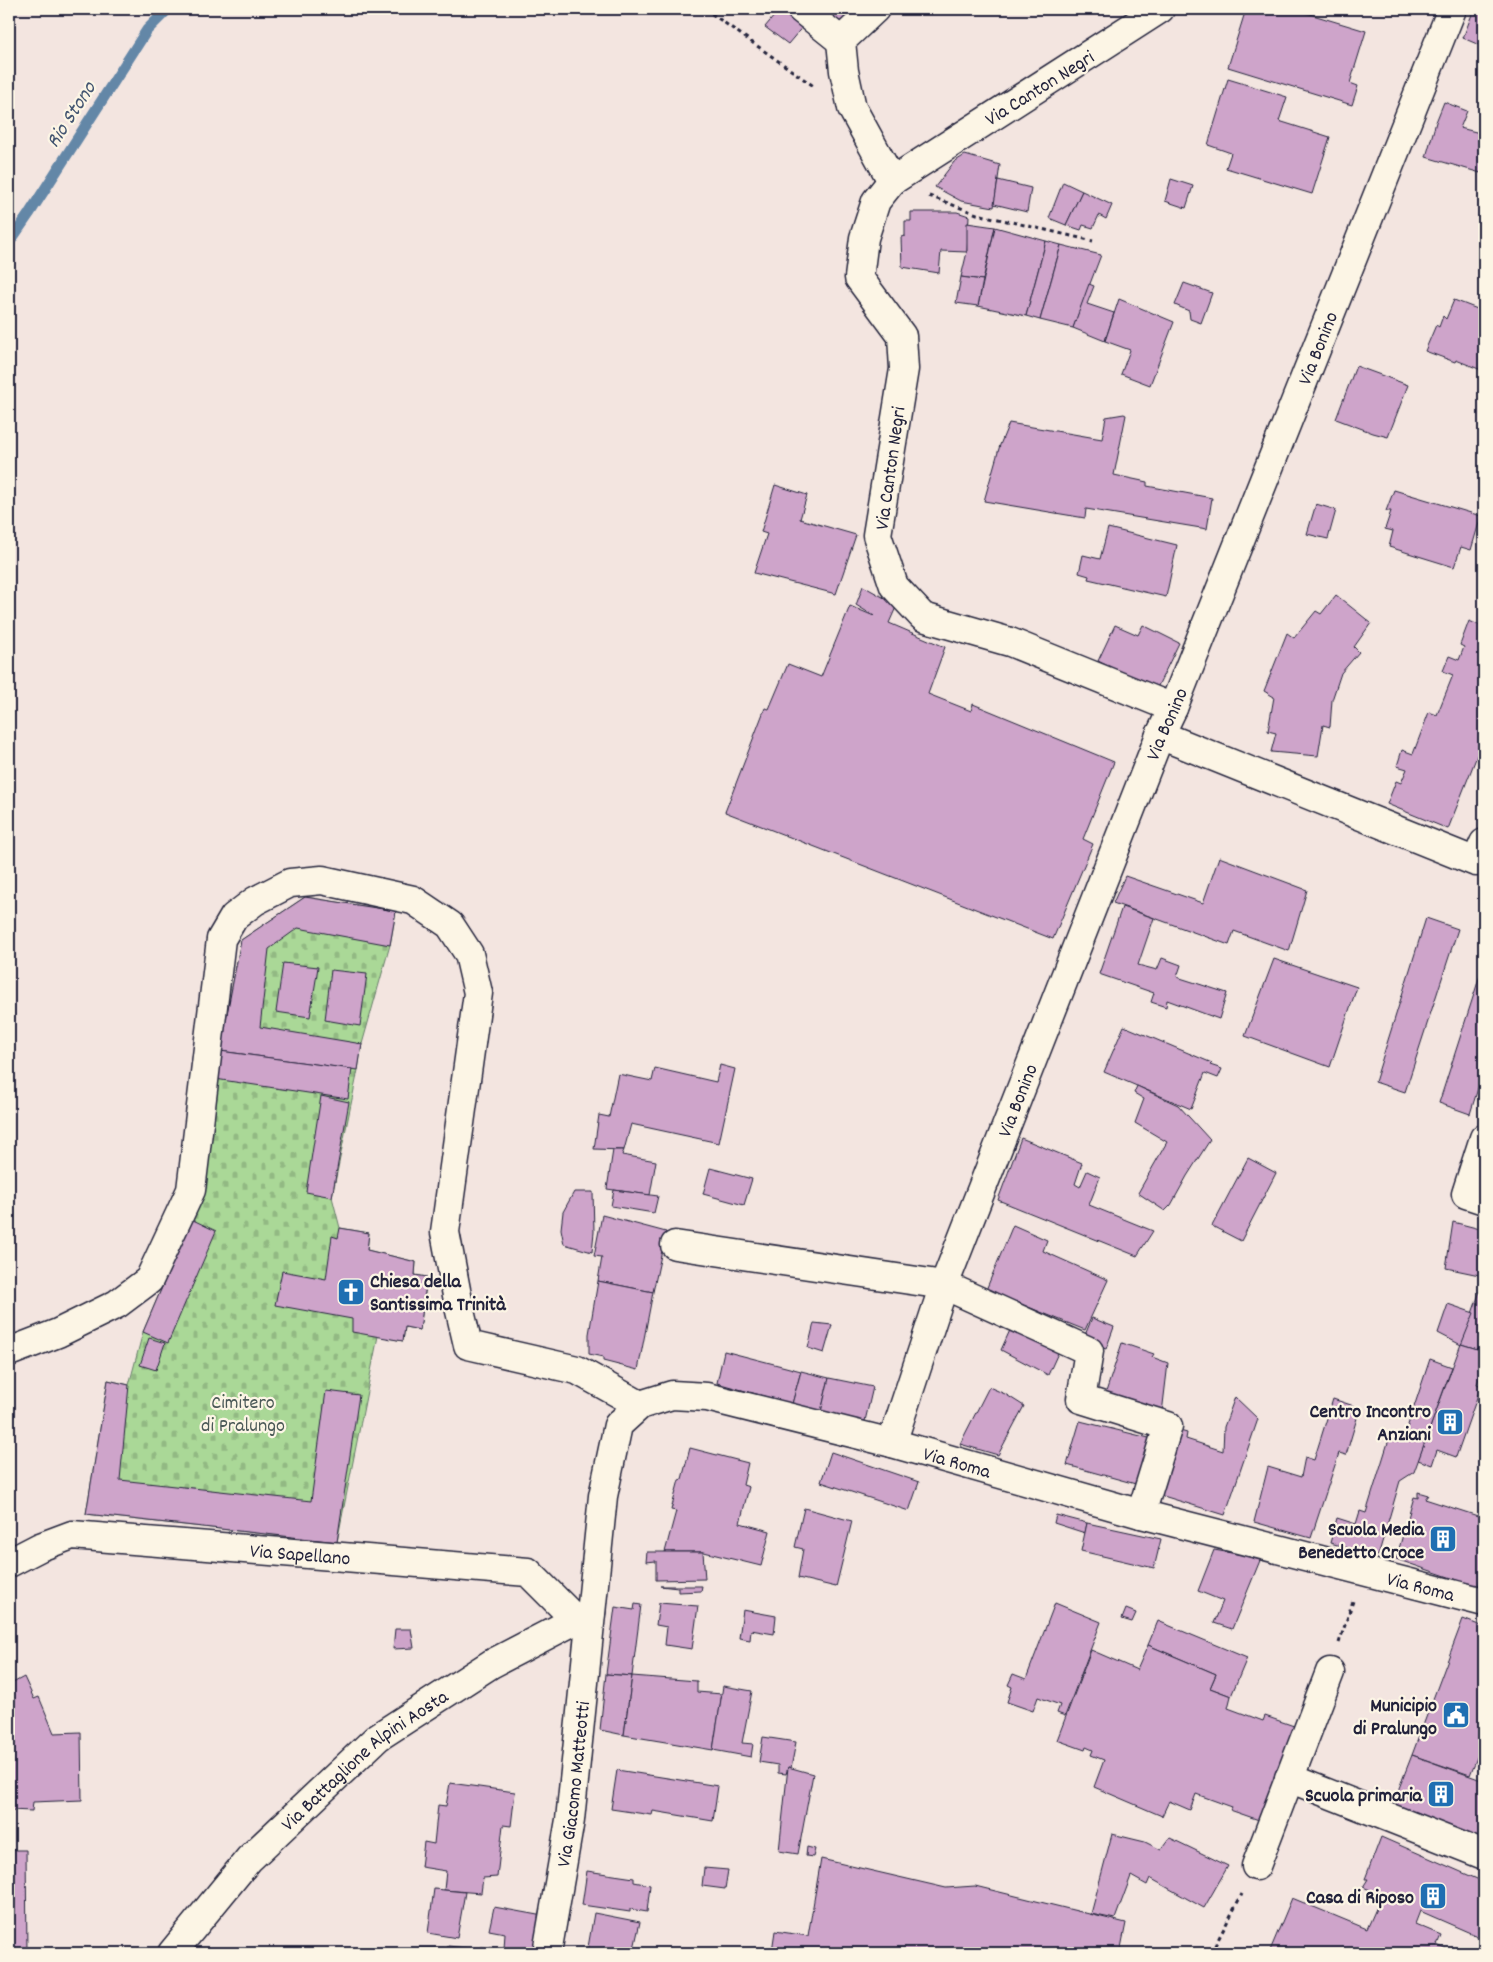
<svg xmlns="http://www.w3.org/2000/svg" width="1493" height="1962" font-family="Dekko,sans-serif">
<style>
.cemetery{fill:url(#cemetery-stones);stroke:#667d69}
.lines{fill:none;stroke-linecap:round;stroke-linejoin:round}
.stream{stroke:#6487a7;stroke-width:11}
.building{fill:#cea4ca;stroke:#22223b}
.street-casing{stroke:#22223b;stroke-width:31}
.secondary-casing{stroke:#22223b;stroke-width:31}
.path{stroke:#22223b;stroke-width:3;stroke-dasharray:4 4;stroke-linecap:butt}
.street{stroke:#fcf5e5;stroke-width:28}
.secondary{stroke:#fcf5e5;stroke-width:28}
.labels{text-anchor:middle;stroke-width:4.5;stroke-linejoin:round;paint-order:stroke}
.street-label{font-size:20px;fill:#22223b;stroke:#fcf5e5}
.poi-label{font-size:20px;font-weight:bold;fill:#22223b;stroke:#fcf5e5;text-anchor:end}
.park-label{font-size:20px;fill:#4b5957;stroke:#fcf5e5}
.water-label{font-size:21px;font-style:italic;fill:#435571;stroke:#fcf5e5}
</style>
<defs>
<pattern id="cemetery-stones" width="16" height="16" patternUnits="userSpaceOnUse" patternTransform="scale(1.25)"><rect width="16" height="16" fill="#aad897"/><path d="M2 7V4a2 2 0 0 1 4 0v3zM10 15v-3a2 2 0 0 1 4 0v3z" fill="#92b983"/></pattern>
</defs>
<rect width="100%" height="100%" fill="#f3e5e0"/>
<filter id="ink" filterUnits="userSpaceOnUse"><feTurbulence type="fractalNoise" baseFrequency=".02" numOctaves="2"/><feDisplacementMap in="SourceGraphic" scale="10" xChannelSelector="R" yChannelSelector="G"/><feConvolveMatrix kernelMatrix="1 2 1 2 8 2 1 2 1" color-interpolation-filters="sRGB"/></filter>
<g filter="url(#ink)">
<path class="cemetery" d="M305,897L396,911L390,945L362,1044L358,1070L332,1197L340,1228L369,1233L367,1250L416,1262L415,1275L427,1277L420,1330L405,1327L403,1341L378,1336L337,1542L86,1514L108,1380L129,1385L143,1332L191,1219L220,1051L241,940Z"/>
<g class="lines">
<path class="stream" d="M9,243L29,214L147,30L168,9"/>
</g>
<g class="building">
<path d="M780,9H786L804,25L788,44L765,27Z"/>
<path d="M817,9H865L841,32Z"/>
<path d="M1246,9H1293L1366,31L1350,83L1358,86L1352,105L1228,67Z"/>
<path d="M1474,9H1484V47L1463,38Z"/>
<path d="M1228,79L1287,97L1279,121L1330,137L1312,194L1226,168L1231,153L1208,145Z"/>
<path d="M1444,102L1467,111L1460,128L1484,134V174L1426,157L1436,122Z"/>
<path d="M965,155L1000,165L994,207L961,201L935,187L954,162Z"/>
<path d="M1171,179L1193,186L1186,208L1165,201Z"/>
<path d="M998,180L1031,188L1027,212L994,204Z"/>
<path d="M1063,182L1082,191L1066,225L1049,218Z"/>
<path d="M1082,191L1112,205L1106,219L1099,215L1093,228L1083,225L1081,230L1066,225Z"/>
<path d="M911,212H957L969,216L967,252L941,251L939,273L902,267L901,237L905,236V221H911Z"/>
<path d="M967,223L995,227L983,280L961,277L967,252Z"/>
<path d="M995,227L1046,241L1026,316L978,306Z"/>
<path d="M1046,241L1061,245L1040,320L1026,316Z"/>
<path d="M1061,245L1101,255L1073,328L1040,320Z"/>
<path d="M961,277L983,280L978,306L956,303Z"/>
<path d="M1184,283L1212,293L1201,323L1190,319L1189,311L1175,305Z"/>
<path d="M1089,284L1094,286L1087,304L1114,313L1105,341L1073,328Z"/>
<path d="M1119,299L1174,322L1150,385L1121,374L1130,350L1105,341Z"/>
<path d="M1454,300L1480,310L1481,308L1484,309V371L1456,360L1455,362L1425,351L1436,325L1439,327L1443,316L1446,319Z"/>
<path d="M1356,366L1408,385L1388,437L1373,433L1336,419Z"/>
<path d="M1124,414L1126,415L1114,475L1147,482V486L1212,498L1207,529L1086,509L1085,518L984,501L1000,445L1009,423L1102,439L1106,417Z"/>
<path d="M775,485L807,495L800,519L856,535L836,594L754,573L767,534L761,532Z"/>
<path d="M1394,490L1481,516L1471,550L1461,547L1454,567L1389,547L1393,531L1385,529L1391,511H1386Z"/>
<path d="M1316,504L1336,510L1328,539L1307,534Z"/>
<path d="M1108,528L1177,545L1166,597L1088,579L1089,576L1079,573L1083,555L1100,559Z"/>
<path d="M863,586L897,605L889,623L945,647L928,694L971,711L973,704L1114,762L1083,839L1093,844L1053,939L725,812L765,708L769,709L788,664L821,677L850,606L874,616L856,605Z"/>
<path d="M1336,595L1371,623L1354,647L1359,652L1341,673L1332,700L1330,727L1323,725L1318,756L1271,752L1276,733L1268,731L1274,697L1264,691L1287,633L1294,638L1316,611L1321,614Z"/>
<path d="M1469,621L1484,627V738L1448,829L1387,804L1396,781L1401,783L1407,769L1397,766L1402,750L1413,754L1429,712L1437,715L1453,675L1443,671L1449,656L1459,660L1464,647L1460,645Z"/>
<path d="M1115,625L1138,635L1143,625L1179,643L1156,690L1098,661Z"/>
<path d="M1219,857L1307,890L1289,951L1234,931L1229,945L1113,903L1125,876L1203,903Z"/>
<path d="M305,897L396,911L390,945L298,928L269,949L260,1027L362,1044L358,1070L220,1051L241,940Z"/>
<path d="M1122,907L1154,918L1138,965L1157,970L1162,958L1181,965L1177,977L1227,993L1219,1019L1167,1000L1166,1007L1151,1002L1154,993L1099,974Z"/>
<path d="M1426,918L1458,929L1405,1092L1375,1082Z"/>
<path d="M1274,959L1357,987L1330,1067L1245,1036Z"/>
<path d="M283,963L318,967L310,1017L276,1012Z"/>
<path d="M1484,963V1069L1470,1114L1439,1103Z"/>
<path d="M331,970L367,974L360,1026L325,1020Z"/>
<path d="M1124,1026L1212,1063L1210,1065L1222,1069L1218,1078L1205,1073L1191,1109L1104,1072Z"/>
<path d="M220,1051L352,1069L348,1099L215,1079Z"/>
<path d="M720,1065L735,1069L719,1143L631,1124L624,1150L594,1149L599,1115L609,1117L618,1074L652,1081L655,1068L716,1082Z"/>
<path d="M1137,1086L1178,1105L1210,1140L1187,1176L1171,1205L1165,1211L1138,1193L1167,1142L1135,1123L1144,1099L1134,1093Z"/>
<path d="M321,1096L349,1102L332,1197L306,1192Z"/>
<path d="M1021,1138L1082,1163L1075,1184L1080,1187L1087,1171L1100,1177L1089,1205L1153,1231L1137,1256L998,1200Z"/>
<path d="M613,1150H624L622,1155L656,1161L650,1195L607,1189Z"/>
<path d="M1248,1158L1276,1173L1241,1241L1212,1226Z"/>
<path d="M710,1168L752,1179L744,1205L703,1194Z"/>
<path d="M614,1190L658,1196L654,1213L611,1206Z"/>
<path d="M574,1192H593L594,1232L592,1252L564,1244L561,1229L563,1212Z"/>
<path d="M602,1215L666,1232L653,1292L598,1281L602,1257L594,1256Z"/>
<path d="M191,1219L216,1231L168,1343L143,1332Z"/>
<path d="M1453,1222L1484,1230V1276L1446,1268Z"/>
<path d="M1013,1225L1047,1240L1043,1251L1108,1280L1085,1330L986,1290Z"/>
<path d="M340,1228L369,1233L367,1250L416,1262L415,1275L427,1277L420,1330L405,1327L403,1341L352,1332V1319L275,1305L282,1271L326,1279L332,1236L338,1238Z"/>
<path d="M1484,1280V1351L1461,1344Z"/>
<path d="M598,1281L653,1292L638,1370L603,1361V1357L589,1354V1334Z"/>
<path d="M1448,1304L1474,1313L1461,1345L1438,1333Z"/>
<path d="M1092,1318L1114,1327L1106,1349L1083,1340Z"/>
<path d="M814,1323L832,1325L824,1353L808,1348Z"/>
<path d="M1011,1328L1058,1353L1048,1375L1001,1350Z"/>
<path d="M149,1338L165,1343L156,1370L140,1365Z"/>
<path d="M1122,1343L1154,1354L1152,1357L1168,1363L1162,1413L1140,1405V1403L1106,1392Z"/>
<path d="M1461,1344L1484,1351V1364L1477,1384L1481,1386L1456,1457L1437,1450L1432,1465L1418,1460Z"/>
<path d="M724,1351L801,1371L792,1404L717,1383Z"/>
<path d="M1430,1359L1452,1367L1414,1472L1400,1481L1378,1556L1330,1543L1337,1518L1356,1524L1360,1511L1366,1513L1390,1436L1403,1440Z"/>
<path d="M801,1371L829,1378L821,1412L792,1404Z"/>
<path d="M829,1378L873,1387L865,1421L821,1412Z"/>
<path d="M108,1380L129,1385L120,1480L311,1501L326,1391L359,1395L337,1542L86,1514Z"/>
<path d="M989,1387L1005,1394L1024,1406L998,1455L960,1444Z"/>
<path d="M1235,1397L1258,1419L1225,1515L1160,1495L1180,1431L1187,1433L1186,1439L1223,1451L1224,1427Z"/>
<path d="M1333,1399L1360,1408L1346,1455L1339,1453L1311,1538L1254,1522L1268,1467L1301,1477L1305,1457L1314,1460Z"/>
<path d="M1080,1421L1157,1440L1143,1486L1067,1465Z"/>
<path d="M690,1448L748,1463L743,1485L749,1487L740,1523L770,1531L761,1566L704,1552H665L676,1511L671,1510L679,1480L682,1479Z"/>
<path d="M831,1452L919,1482L909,1511L821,1482Z"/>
<path d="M1418,1492L1428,1495L1425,1499L1484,1518V1567L1478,1587L1396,1559L1414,1497L1418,1498Z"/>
<path d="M804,1508L852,1521L836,1587L798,1578L803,1549L795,1547Z"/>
<path d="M1056,1515L1087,1523L1085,1533L1054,1523Z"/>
<path d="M1087,1523L1161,1539L1154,1568L1081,1551Z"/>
<path d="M1214,1550L1261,1558L1232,1629L1214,1623L1223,1601L1198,1591Z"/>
<path d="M647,1552H703L705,1579L656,1580V1561L646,1562Z"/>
<path d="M660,1586H702L701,1591L678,1592V1588Z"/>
<path d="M659,1603L698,1606L692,1649L665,1645L667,1627L656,1625Z"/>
<path d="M1055,1603L1101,1622L1065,1716L1057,1713L1060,1705L1038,1697L1033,1711L1007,1702L1012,1687L1008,1685L1013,1674L1026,1679Z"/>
<path d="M635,1604L641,1605L632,1676L606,1674L615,1607L634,1610Z"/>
<path d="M1126,1609L1136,1613L1132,1622L1122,1619Z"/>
<path d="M743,1610L776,1616L774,1634L751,1630L750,1640L739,1638Z"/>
<path d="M1463,1619L1484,1627V1740L1470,1775L1412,1755Z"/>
<path d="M1158,1621L1247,1658L1231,1696L1210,1688L1216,1674L1148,1645Z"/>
<path d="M395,1629H411L414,1648L393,1649Z"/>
<path d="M1148,1645L1216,1674L1210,1688L1231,1696L1228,1708L1263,1721L1265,1716L1294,1726L1259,1820L1230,1810L1232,1807L1196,1794L1190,1810L1169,1801L1162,1816L1094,1787L1104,1760L1091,1755L1093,1750L1086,1747L1085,1750L1057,1740L1091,1650L1137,1670Z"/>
<path d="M606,1674L632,1676L624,1735L600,1730Z"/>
<path d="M632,1676L697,1681V1692L722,1694L713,1750L624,1735Z"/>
<path d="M24,1677L34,1699L39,1697L54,1733L81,1732L82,1800L33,1802L32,1811L9,1810V1685Z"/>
<path d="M723,1686L752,1691L742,1743L753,1744L751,1757L713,1750Z"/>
<path d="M763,1737L796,1742L791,1768L788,1767L786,1774L778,1773V1765L759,1762Z"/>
<path d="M1412,1755L1484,1781V1843L1392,1806Z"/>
<path d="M788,1767L813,1774L798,1854L779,1851Z"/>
<path d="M617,1770L718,1786L713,1821L653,1811L652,1815L611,1809Z"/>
<path d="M450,1783L515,1792L511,1826L503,1825L497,1877L483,1878L481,1893L444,1890L446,1871L421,1867L424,1842L434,1844L438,1805L446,1806Z"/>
<path d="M1112,1834L1145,1842L1161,1850L1170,1838L1228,1866L1204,1908L1150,1878L1147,1885L1131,1876L1115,1919L1091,1914Z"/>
<path d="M1381,1837L1484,1882V1939L1420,1911L1415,1924L1441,1935L1437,1945L1454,1953H1269L1292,1898L1367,1929L1382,1895L1363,1887L1368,1879H1365Z"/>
<path d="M807,1847L815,1849L813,1857L806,1856Z"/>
<path d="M9,1850H26L27,1953H9Z"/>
<path d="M821,1859L946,1888L975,1886L1126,1923L1120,1953H782L772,1951L775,1931L808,1936Z"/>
<path d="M704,1868L728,1870L725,1889L702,1886Z"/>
<path d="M587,1871L634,1878V1882L650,1885L647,1912L630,1909V1912L582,1905Z"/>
<path d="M434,1889L465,1892L457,1938L428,1933Z"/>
<path d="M494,1907L543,1916L539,1953H480L481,1947L504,1949L505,1933L489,1930Z"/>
<path d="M594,1913L640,1922L633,1953H587Z"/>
<path d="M448,1946L466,1948L465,1953H446Z"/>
<path d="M419,1948H444L443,1953H419Z"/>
</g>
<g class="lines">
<g class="street-casing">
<g id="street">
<path d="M801,9L841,41"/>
<path d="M875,9L841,41L844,71L852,108L892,181"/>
<path d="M1160,9L892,181L876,201L864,238L859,278L902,336L904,369L877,535L894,586L923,617L1010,642L1173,708"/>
<path d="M1160,735L1476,862L1484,843"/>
<path d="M1484,1138L1466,1194L1484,1200"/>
<path d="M675,1245L944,1285L1089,1351L1081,1399L1168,1426L1141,1514"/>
<path d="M9,1352L58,1333L117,1304L149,1280L191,1190L221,939L234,917L255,901L290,883L322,880L413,900L450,925L469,954L478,993L445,1232L460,1311L468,1345L577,1370L640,1405"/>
<path id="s1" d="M9,1563L40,1547L72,1535L528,1572L576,1620"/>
<path d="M1289,1778L1484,1855"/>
<path d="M1256,1866L1330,1672"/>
</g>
</g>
<g class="secondary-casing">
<g id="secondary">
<path id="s2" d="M892,1443L944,1285L1160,735L1173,708L1452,9"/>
<path id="s3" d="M172,1953L249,1859L378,1737L491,1664L591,1612"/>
<path id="s4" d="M547,1953L570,1820L603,1496L618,1425L640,1405L672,1395L707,1397L892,1443L1141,1514L1484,1602"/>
</g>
</g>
<g class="path">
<path d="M705,9L815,87"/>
<path d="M929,196L977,214L1093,241"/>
<path d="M1339,1643L1353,1601"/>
<path d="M1211,1953L1242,1894"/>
</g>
<use href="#street" class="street"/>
<use href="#secondary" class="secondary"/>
</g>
</g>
<defs>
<g id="church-square" transform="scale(1.4375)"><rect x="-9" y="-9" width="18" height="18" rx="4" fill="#1f6fb2" stroke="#fcf5e5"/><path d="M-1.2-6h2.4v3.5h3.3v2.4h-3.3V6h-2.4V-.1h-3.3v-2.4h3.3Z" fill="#fff"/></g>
<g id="building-square" transform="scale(1.4375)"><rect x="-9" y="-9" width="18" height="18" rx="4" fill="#1f6fb2" stroke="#fcf5e5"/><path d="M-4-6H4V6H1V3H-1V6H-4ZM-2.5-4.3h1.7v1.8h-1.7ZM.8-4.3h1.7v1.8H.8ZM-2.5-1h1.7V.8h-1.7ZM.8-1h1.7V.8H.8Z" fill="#fff"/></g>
<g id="civic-square" transform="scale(1.4375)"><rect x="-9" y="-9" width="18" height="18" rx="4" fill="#1f6fb2" stroke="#fcf5e5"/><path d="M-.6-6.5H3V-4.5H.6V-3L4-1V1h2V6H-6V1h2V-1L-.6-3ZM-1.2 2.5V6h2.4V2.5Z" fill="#fff"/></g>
</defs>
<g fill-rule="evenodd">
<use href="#church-square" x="351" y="1292"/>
<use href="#building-square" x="1450" y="1422"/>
<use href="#building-square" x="1443" y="1539"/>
<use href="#civic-square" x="1456" y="1715"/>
<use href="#building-square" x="1441" y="1794"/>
<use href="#building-square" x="1433" y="1896"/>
</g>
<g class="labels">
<g class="street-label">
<text transform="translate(1039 87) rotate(-32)" y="7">Via Canton Negri</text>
<text dy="7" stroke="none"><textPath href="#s2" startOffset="1175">Via Bonino</textPath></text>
<text transform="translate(889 468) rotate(-82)" y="7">Via Canton Negri</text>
<text dy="7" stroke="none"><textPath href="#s2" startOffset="770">Via Bonino</textPath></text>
<text dy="7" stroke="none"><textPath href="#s2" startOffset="365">Via Bonino</textPath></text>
<text dy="7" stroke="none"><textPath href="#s4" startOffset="890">Via Roma</textPath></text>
<text dy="7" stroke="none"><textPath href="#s1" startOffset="298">Via Sapellano</textPath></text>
<text dy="7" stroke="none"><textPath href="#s4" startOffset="1370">Via Roma</textPath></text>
<text dy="7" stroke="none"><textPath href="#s3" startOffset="274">Via Battaglione Alpini Aosta</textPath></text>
<text dy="7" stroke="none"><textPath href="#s4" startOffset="171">Via Giacomo Matteotti</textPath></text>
</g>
<g class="poi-label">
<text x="370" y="1287" text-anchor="start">Chiesa della<tspan x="370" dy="23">Santissima Trinità</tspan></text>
<text x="1431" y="1417">Centro Incontro<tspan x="1431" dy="23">Anziani</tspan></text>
<text x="1424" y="1535">Scuola Media<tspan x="1424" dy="23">Benedetto Croce</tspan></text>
<text x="1437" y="1711">Municipio<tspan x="1437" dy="23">di Pralungo</tspan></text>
<text x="1422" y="1801">Scuola primaria</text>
<text x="1414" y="1903">Casa di Riposo</text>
</g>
<g class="park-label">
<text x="243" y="1408">Cimitero<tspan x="243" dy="23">di Pralungo</tspan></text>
</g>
<g class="water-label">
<text transform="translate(70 114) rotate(-57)" y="7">Rio Stono</text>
</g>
</g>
<rect width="1493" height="1962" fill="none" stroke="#fcf5e5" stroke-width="30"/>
<rect x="15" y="15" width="1463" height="1932" fill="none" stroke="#22223b" stroke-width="2" filter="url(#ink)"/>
</svg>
